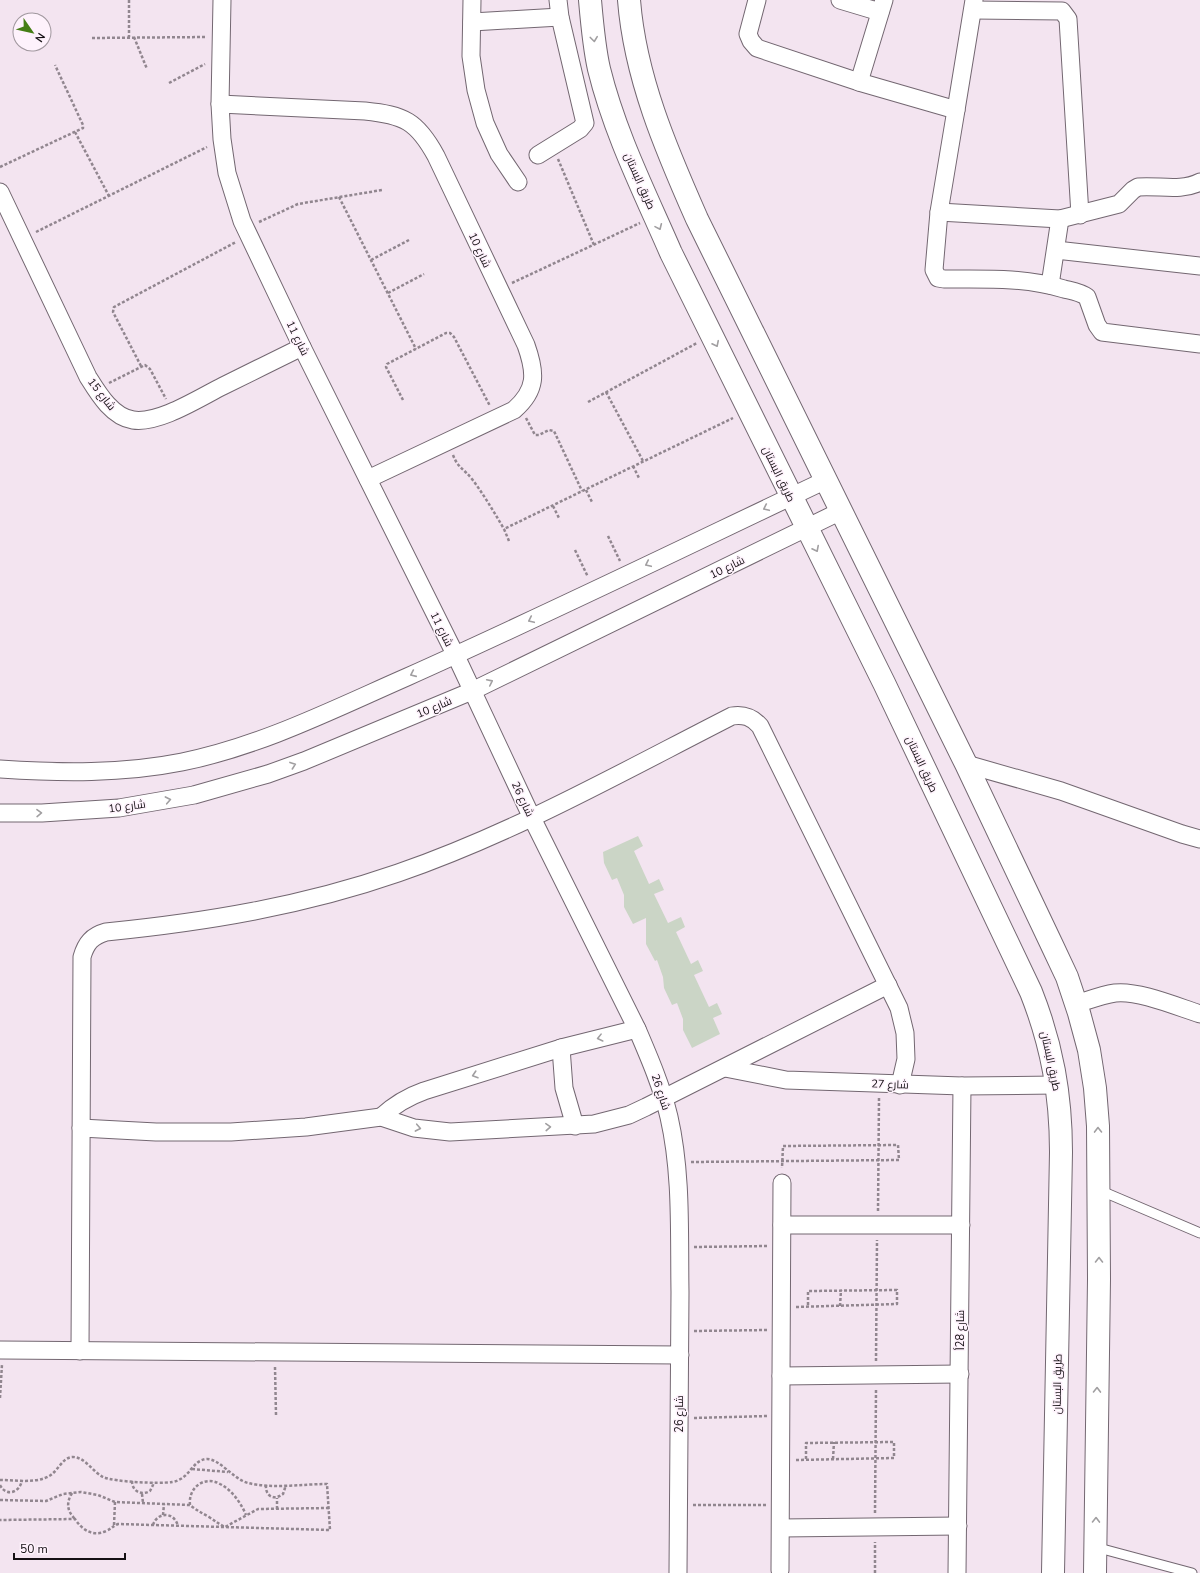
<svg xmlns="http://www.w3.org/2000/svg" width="1200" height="1573" font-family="'Nunito Sans',Cairo,sans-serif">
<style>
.building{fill:#cbd5c6}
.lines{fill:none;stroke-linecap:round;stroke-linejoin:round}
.service-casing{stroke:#736771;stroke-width:11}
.minor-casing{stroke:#736771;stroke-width:19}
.primary-casing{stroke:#736771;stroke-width:24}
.path{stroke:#91868f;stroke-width:2.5;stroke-dasharray:3 2;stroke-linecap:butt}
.service{stroke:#fff;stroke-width:9}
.minor{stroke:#fff;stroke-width:17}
.primary{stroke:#fff;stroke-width:22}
.oneway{stroke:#a19fa1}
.labels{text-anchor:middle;stroke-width:3;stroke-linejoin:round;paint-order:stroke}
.street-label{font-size:11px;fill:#151014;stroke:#fef2fc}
</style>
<rect width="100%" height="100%" fill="#f3e4f0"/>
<path class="building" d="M638,836L643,846L634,851L649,884L659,879L664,890L654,894L668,923L681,917L685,927L676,932L691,964L698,960L703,971L694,975L709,1007L717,1003L722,1014L713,1018L720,1034L692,1048L683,1030V1019L677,1003L672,1005L664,988L663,977L657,960L655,961L646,944V918L633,924L624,907V895L617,878L612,880L604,863L603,852Z"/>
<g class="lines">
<g class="service-casing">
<g id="service">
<path d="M1099,1190L1200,1233"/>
<path d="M1095,1547L1192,1573"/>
</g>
</g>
<g class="minor-casing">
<g id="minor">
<path d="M222,0L220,104L222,139L227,173L242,221L302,347L456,656L532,818L637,1029C649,1057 662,1087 669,1117C682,1174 679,1233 680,1292C680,1385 679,1479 678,1573"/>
<path d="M472,0L471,56L476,90L485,123L499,154L518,182"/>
<path d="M757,0L748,34L751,41L757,48L859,82L956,110L939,212L934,270L938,278L944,279C984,279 1024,277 1064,289C1072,291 1080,292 1087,297L1097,325L1102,332L1200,344"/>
<path d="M840,0L880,12"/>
<path d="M973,10L1062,11L1068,19L1080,215"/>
<path d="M472,22L560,17"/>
<path d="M859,82L884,0"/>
<path d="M220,104L365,111C404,115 417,121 436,156L526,345C536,373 537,390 514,410L368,479"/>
<path d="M956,110L974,0"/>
<path d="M538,155L580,129L585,123L560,17L558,0"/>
<path d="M0,192L88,377C98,393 112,417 133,420C159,424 199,398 223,386C249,373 276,360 302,347"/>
<path d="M939,212L1060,219L1119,204L1133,190L1138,187C1159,185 1180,192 1200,182"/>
<path d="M1056,250L1200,266"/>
<path d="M1050,285L1060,219"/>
<path d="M966,764L1061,791L1182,834L1200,839"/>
<path d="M0,769C61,773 122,774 182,762C261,746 334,709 407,677C548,614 687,546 826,480"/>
<path d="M0,813H42L119,808L194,795L268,774L304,761L472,691L841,511"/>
<path d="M1076,1004C1089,1000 1102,995 1115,993C1138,990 1178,1007 1200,1014"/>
<path d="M561,1048L564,1088L575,1126"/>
<path d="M725,1068L786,1080L962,1086L1057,1085"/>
<path d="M381,1117C394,1105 407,1097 424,1091L561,1048L637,1029"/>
<path d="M81,1128L156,1132H231L306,1127L381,1117L414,1128L450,1132L594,1124L629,1115L646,1107L888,985"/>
<path d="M782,1225H961"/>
<path d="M0,1350L680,1355"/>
<path d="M80,1351L82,957C86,943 92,936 106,932C206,922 303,906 398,873C514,833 622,772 732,716C744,714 752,717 760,726L899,1008L905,1033L906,1059L900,1085"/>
<path d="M781,1376L960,1374"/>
<path d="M781,1528L958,1526"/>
<path d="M780,1570L782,1183"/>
<path d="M957,1573L962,1086"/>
</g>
</g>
<g class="primary-casing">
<g id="primary">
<path d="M590,0C592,23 594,47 599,69C615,134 645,193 671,253L884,683L1031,992C1052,1045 1061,1095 1061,1152L1053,1573"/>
<path d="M629,0C635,77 666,149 697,219L966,764L1051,943L1067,977L1079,1013L1089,1050L1095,1088L1098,1126L1099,1279L1095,1573"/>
</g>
</g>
<g class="path">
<path d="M129,0V37"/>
<path d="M134,37L147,69"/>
<path d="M92,38L207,37"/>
<path d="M169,83L205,64"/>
<path d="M75,132L109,196"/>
<path d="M558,159L594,245"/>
<path d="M0,167L83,128V125L55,65"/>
<path d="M339,197L416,349"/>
<path d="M259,222L298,204L382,190"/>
<path d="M36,232L207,147"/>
<path d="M371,260L409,240"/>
<path d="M512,283L640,223"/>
<path d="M388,293L424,274"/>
<path d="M141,366L113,312L114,307L236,242"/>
<path d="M109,383L145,365L150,369L166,399"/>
<path d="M606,392L643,461"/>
<path d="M403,400L386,367L387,364L446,333H450L454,337L490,406"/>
<path d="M588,402L697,343"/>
<path d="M526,418L535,435H539L549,430L554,431L582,491"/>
<path d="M453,455C458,468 464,469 472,479C484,495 494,512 504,529"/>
<path d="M633,466L639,478"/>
<path d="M586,490L592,502"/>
<path d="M553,506L559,518"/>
<path d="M608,536L620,561"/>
<path d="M509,541L504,529L733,418"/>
<path d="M575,550L588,577"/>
<path d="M691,1162L899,1160L898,1145L783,1146L782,1168"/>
<path d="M878,1211L879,1098"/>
<path d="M694,1247L767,1246"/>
<path d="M840,1306L841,1290"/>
<path d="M796,1307L897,1304V1290L808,1291V1307"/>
<path d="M694,1331L767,1330"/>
<path d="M876,1361L877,1240"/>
<path d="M275,1367L276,1415"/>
<path d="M0,1398L2,1364"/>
<path d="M694,1418L767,1416"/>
<path d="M833,1459L834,1442"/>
<path d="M796,1460L894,1458V1442L806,1443V1460"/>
<path d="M192,1469L228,1472"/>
<path d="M0,1480C14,1480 32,1483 45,1478C58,1474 61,1457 73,1457C85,1457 93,1472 103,1477C114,1482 160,1484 172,1482C191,1479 191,1460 207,1459C220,1459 233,1479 248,1483C271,1489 303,1484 327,1484L330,1530L118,1524C113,1526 111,1529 106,1531C93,1537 82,1530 75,1519L0,1520"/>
<path d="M132,1481C132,1491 141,1496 150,1491L153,1485V1482"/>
<path d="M0,1485C6,1497 20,1493 22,1480"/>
<path d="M266,1485C265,1496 274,1501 283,1494L285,1488V1485"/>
<path d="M72,1493C66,1503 67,1511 75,1519"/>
<path d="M142,1494L143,1503"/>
<path d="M0,1500L46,1501L63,1494L81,1492L98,1495L115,1502"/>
<path d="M190,1505C188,1488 204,1475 220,1484C232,1490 241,1503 246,1515"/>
<path d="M693,1505H766"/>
<path d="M277,1509V1498"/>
<path d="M875,1513L876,1390"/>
<path d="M163,1515L164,1504"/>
<path d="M114,1525L115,1502L190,1505C196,1510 202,1513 209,1517C215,1521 219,1524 225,1527L258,1509L329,1508"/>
<path d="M153,1525C157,1512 174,1511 178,1526"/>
<path d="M875,1573V1542"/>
</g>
<use href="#service" class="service"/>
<use href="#minor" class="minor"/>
<use href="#primary" class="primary"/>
</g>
<defs><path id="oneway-chevron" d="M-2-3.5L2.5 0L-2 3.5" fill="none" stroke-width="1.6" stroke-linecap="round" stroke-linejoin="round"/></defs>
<g class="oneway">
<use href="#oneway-chevron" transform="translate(594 39) rotate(83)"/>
<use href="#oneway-chevron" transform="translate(659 227) rotate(66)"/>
<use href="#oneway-chevron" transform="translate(716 344) rotate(64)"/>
<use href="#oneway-chevron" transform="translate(766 508) rotate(155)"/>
<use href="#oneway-chevron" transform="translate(816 549) rotate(63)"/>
<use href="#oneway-chevron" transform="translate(648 564) rotate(155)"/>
<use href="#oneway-chevron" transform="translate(531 620) rotate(155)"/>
<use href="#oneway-chevron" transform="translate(413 674) rotate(156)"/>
<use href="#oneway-chevron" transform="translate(490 682) rotate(-26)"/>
<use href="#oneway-chevron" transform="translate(293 765) rotate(-20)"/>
<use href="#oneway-chevron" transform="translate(168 800) rotate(-11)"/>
<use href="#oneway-chevron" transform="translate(39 813) rotate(-1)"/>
<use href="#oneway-chevron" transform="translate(600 1038) rotate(166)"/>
<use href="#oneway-chevron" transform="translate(475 1075) rotate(162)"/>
<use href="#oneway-chevron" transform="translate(548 1127) rotate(-3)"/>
<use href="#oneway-chevron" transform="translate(418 1128) rotate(11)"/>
<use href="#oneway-chevron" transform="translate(1098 1130) rotate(-91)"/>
<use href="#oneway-chevron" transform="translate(1099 1260) rotate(-90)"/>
<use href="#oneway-chevron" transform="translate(1097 1390) rotate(-89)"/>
<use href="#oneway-chevron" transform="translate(1096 1520) rotate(-89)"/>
</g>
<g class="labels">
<g class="street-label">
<text transform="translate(640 181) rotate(66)" y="4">طريق البستان</text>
<text transform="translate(480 250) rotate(65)" y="4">شارع 10</text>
<text transform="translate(298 338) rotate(64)" y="4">شارع 11</text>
<text transform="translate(102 394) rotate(52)" y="4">شارع 15</text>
<text transform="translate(779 474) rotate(64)" y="4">طريق البستان</text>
<text transform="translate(727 567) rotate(-26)" y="4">شارع 10</text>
<text transform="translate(442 629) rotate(64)" y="4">شارع 11</text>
<text transform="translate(434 707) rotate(-23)" y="4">شارع 10</text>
<text transform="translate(922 764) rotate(65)" y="4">طريق البستان</text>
<text transform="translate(523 799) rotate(65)" y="4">شارع 26</text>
<text transform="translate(127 806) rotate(-8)" y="4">شارع 10</text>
<text transform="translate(1051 1061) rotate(78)" y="4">طريق البستان</text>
<text transform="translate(890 1084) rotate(2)" y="4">شارع 27</text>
<text transform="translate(661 1092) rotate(72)" y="4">شارع 26</text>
<text transform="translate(960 1330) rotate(-90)" y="4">شارع 28أ</text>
<text transform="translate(1057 1384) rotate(-89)" y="4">طريق البستان</text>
<text transform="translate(679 1414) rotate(-90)" y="4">شارع 26</text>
</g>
</g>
<g transform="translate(32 32) rotate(124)"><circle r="19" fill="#fef2fc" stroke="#a1989f"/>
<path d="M0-3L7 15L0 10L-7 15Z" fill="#457e15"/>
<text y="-6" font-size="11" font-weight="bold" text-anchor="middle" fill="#151014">N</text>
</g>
<path d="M14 1553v6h111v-6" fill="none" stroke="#151014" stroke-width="2"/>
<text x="20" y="1553" font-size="12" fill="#151014" stroke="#fef2fc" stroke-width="3" paint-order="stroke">50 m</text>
</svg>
